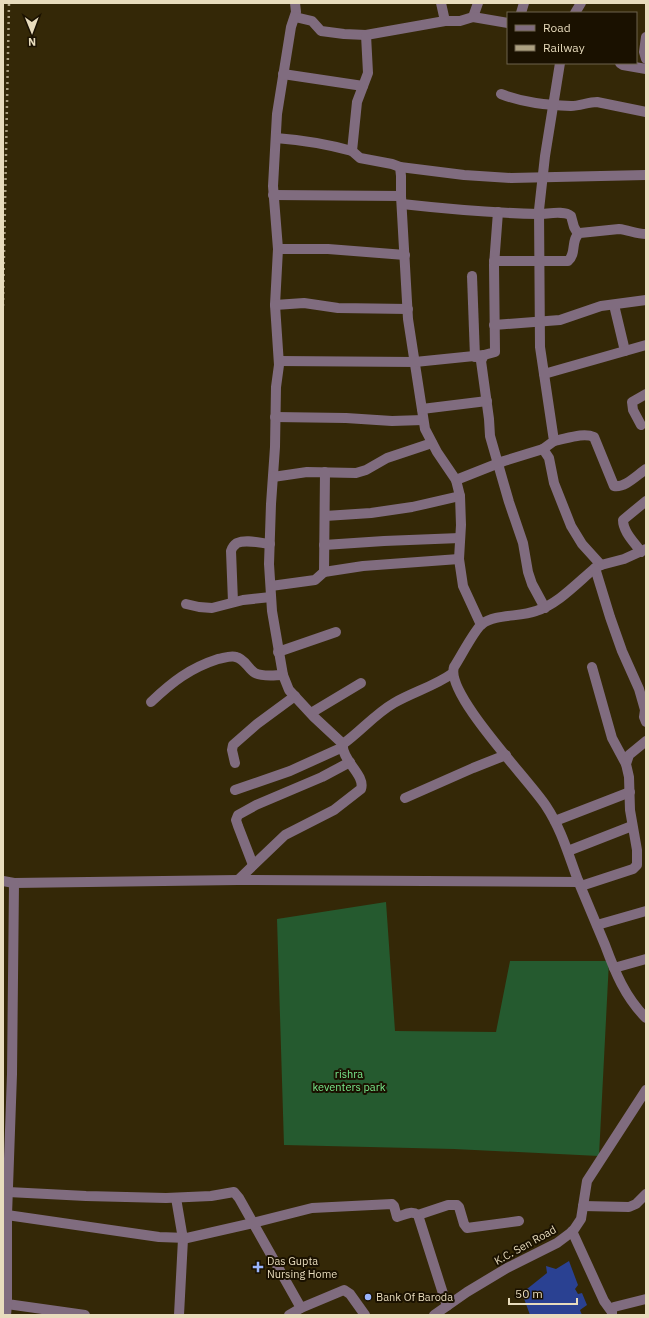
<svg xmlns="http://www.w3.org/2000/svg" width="649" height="1318" font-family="'IBM Plex Sans',sans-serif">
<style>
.green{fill:#255a2f}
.water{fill:#2a4192}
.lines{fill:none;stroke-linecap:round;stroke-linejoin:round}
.minor{stroke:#806c7f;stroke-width:10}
.rail{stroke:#ada182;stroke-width:2.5;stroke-dasharray:2 4;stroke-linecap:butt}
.poi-dot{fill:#9ab5fd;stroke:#1a1100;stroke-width:1.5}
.labels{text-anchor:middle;stroke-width:4;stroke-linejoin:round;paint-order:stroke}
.park-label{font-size:11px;fill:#78ea8d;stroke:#1a1100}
.street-label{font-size:11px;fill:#e8dcbd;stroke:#1a1100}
.poi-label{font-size:11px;fill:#e8dcbd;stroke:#1a1100;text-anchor:start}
</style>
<rect width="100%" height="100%" fill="#342807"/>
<path class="green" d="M386,902L395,1031L496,1032L510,961H609L599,1156L454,1149L284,1145L277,919Z"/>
<path class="water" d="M569,1261L578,1285L575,1289L578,1294L582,1293L587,1305L580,1310L582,1315H530L522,1293L547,1273L546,1266L556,1269Z"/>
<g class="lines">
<g class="minor">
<path d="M295,3L296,12L291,27L277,114L273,186L278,249L275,305L279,365L276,387L275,447L271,504L269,564L272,611L283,675L289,690L314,717L343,744"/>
<path d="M441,3L445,21H460L473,17L478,3"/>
<path d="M521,13L524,3"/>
<path d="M575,13L581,3"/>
<path d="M295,17L312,21L321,31L344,34L366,35L445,21"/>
<path d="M473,17L508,23"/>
<path d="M366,35L368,73L357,102L352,151L360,158L392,164L400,167L401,176V196L408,319L425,429L437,452L456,480"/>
<path d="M646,37L644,52L646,59"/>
<path d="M620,63L623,65L646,69"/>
<path d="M283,74L363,86"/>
<path d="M501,94C524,103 547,105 571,106C580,106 588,102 597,102L646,112"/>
<path d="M276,138C302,140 327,144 352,151"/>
<path d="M400,167L464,175L511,178L646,175"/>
<path d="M273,195L401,196"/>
<path d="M402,204C447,209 493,213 539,214C548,214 564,210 571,216L574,227L578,234"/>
<path d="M498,212L494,265L495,352L484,355L481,361L489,419L490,436L509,502L523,543L528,572L532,584L545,608"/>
<path d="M278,249H328L405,255"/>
<path d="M494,261H568C577,254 570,239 580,233L619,229C629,230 636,234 646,234"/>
<path d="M472,276L475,357"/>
<path d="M275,305L304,303L338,308L408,309"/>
<path d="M614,305L625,351"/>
<path d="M494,325L560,320L601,306L646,300"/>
<path d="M279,361L415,362L484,355"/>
<path d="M544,374L646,345"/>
<path d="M422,409L487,401"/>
<path d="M275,417L346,418L392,421L423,420"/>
<path d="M641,425L633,410L632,402L646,394"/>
<path d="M554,441C566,439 583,432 594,437L614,486C625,488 637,475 646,469"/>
<path d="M543,449L549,458L554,483L571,526L582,544L601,565"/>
<path d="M273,477L307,472L356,473L366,470L387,458L432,443"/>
<path d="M325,516L371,513L412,507L460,496"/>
<path d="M324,545L384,541L460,538"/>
<path d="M646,549L624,559L601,565L595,568C577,583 558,604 536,611C520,617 495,614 482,624C475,629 460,658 454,667C445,694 530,781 546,806C562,830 569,857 579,883C588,904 596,924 605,945C615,972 625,997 646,1018"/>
<path d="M641,552C635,543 623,532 623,520L646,501"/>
<path d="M595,568L610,617L622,651L639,689L645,710L644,717L646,722"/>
<path d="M324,572L363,566L459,559"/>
<path d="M271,586L315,580L324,572L325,472"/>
<path d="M233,602L231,551C232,548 234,545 237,543C246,539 260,543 270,544"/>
<path d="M186,604L199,607L212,608L243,600L271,597"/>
<path d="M481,625L463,586L459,559L461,525L460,496L456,480L504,461L543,449L554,441L540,347L539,210L545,156L560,63"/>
<path d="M278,652L336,632"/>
<path d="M592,667L612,738L626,764"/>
<path d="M151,702C172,682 190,668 218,659C224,658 231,655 236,657C245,659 248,669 255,673C262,677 275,675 283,675"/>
<path d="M311,713L361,683"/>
<path d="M235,763L232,750L233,745L257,724L295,696"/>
<path d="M235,790L290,771L343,747"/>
<path d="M405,798L473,768L506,755"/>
<path d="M555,821L630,792"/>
<path d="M568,851L632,826"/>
<path d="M253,865L238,826L236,820L238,815L256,805L322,777L350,762"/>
<path d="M238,880L285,835L334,810L361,789C366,775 340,759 343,744C361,731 375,714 394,703C413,692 435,686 453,673"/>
<path d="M3,881L14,883L238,880L579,882"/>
<path d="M14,883L12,1074L7,1215V1304L85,1315"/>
<path d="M581,886L633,869L637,865V850L630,810L629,777L626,764L629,755L646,741"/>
<path d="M597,925L646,911"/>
<path d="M614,968L646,959"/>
<path d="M8,1192L86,1196L166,1198L211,1196L234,1192L239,1198L301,1308"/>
<path d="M176,1198L183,1239L179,1315"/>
<path d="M583,1206L629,1207L636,1204L646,1194"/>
<path d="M7,1215L159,1237L187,1238L253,1223L312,1208L392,1204L394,1206L397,1217C404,1215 411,1210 418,1215L447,1306"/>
<path d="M418,1215L448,1205H457L459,1207L464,1224L467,1228L519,1221"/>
<path d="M572,1231L604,1301L612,1312"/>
<path d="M6,1315L7,1304"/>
<path d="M289,1315L301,1308L344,1290L350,1294L365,1315"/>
<path d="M434,1315L467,1292L507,1268L557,1243L573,1231L581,1219L587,1181L646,1090"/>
<path d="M612,1315V1310L614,1307L646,1299"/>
</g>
<path class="rail" d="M3,306L9,3"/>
</g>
<g class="poi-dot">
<path d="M256 1261h4v4h4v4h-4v4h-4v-4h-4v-4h4z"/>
<circle cx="368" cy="1297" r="4"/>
</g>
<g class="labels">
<g class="park-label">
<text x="349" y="1078">rishra<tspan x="349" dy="13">keventers park</tspan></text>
</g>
<g class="street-label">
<text transform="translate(525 1245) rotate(-29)" y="4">K.C. Sen Road</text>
</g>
<g class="poi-label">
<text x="267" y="1265">Das Gupta<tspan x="267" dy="13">Nursing Home</tspan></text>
<text x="376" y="1301">Bank Of Baroda</text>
</g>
</g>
<rect width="649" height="1318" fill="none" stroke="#e8dcbd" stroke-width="8"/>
<rect x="507" y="12" width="130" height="52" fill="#1a1100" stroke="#6c624c"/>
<rect x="515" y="25" width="20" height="6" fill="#806c7f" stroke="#6c624c"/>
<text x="543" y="32" font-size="12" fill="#e8dcbd">Road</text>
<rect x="515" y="45" width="20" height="6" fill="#ada182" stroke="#6c624c"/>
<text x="543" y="52" font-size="12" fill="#e8dcbd">Railway</text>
<g transform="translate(32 32) rotate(179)" stroke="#1a1100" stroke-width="3" paint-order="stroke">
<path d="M0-3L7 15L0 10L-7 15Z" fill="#e8dcbd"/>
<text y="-6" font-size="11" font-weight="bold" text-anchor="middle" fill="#e8dcbd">N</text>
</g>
<path d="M509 1298v6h68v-6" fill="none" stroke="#e8dcbd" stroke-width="2"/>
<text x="515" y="1298" font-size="12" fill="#e8dcbd" stroke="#1a1100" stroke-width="3" paint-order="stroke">50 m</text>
</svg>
